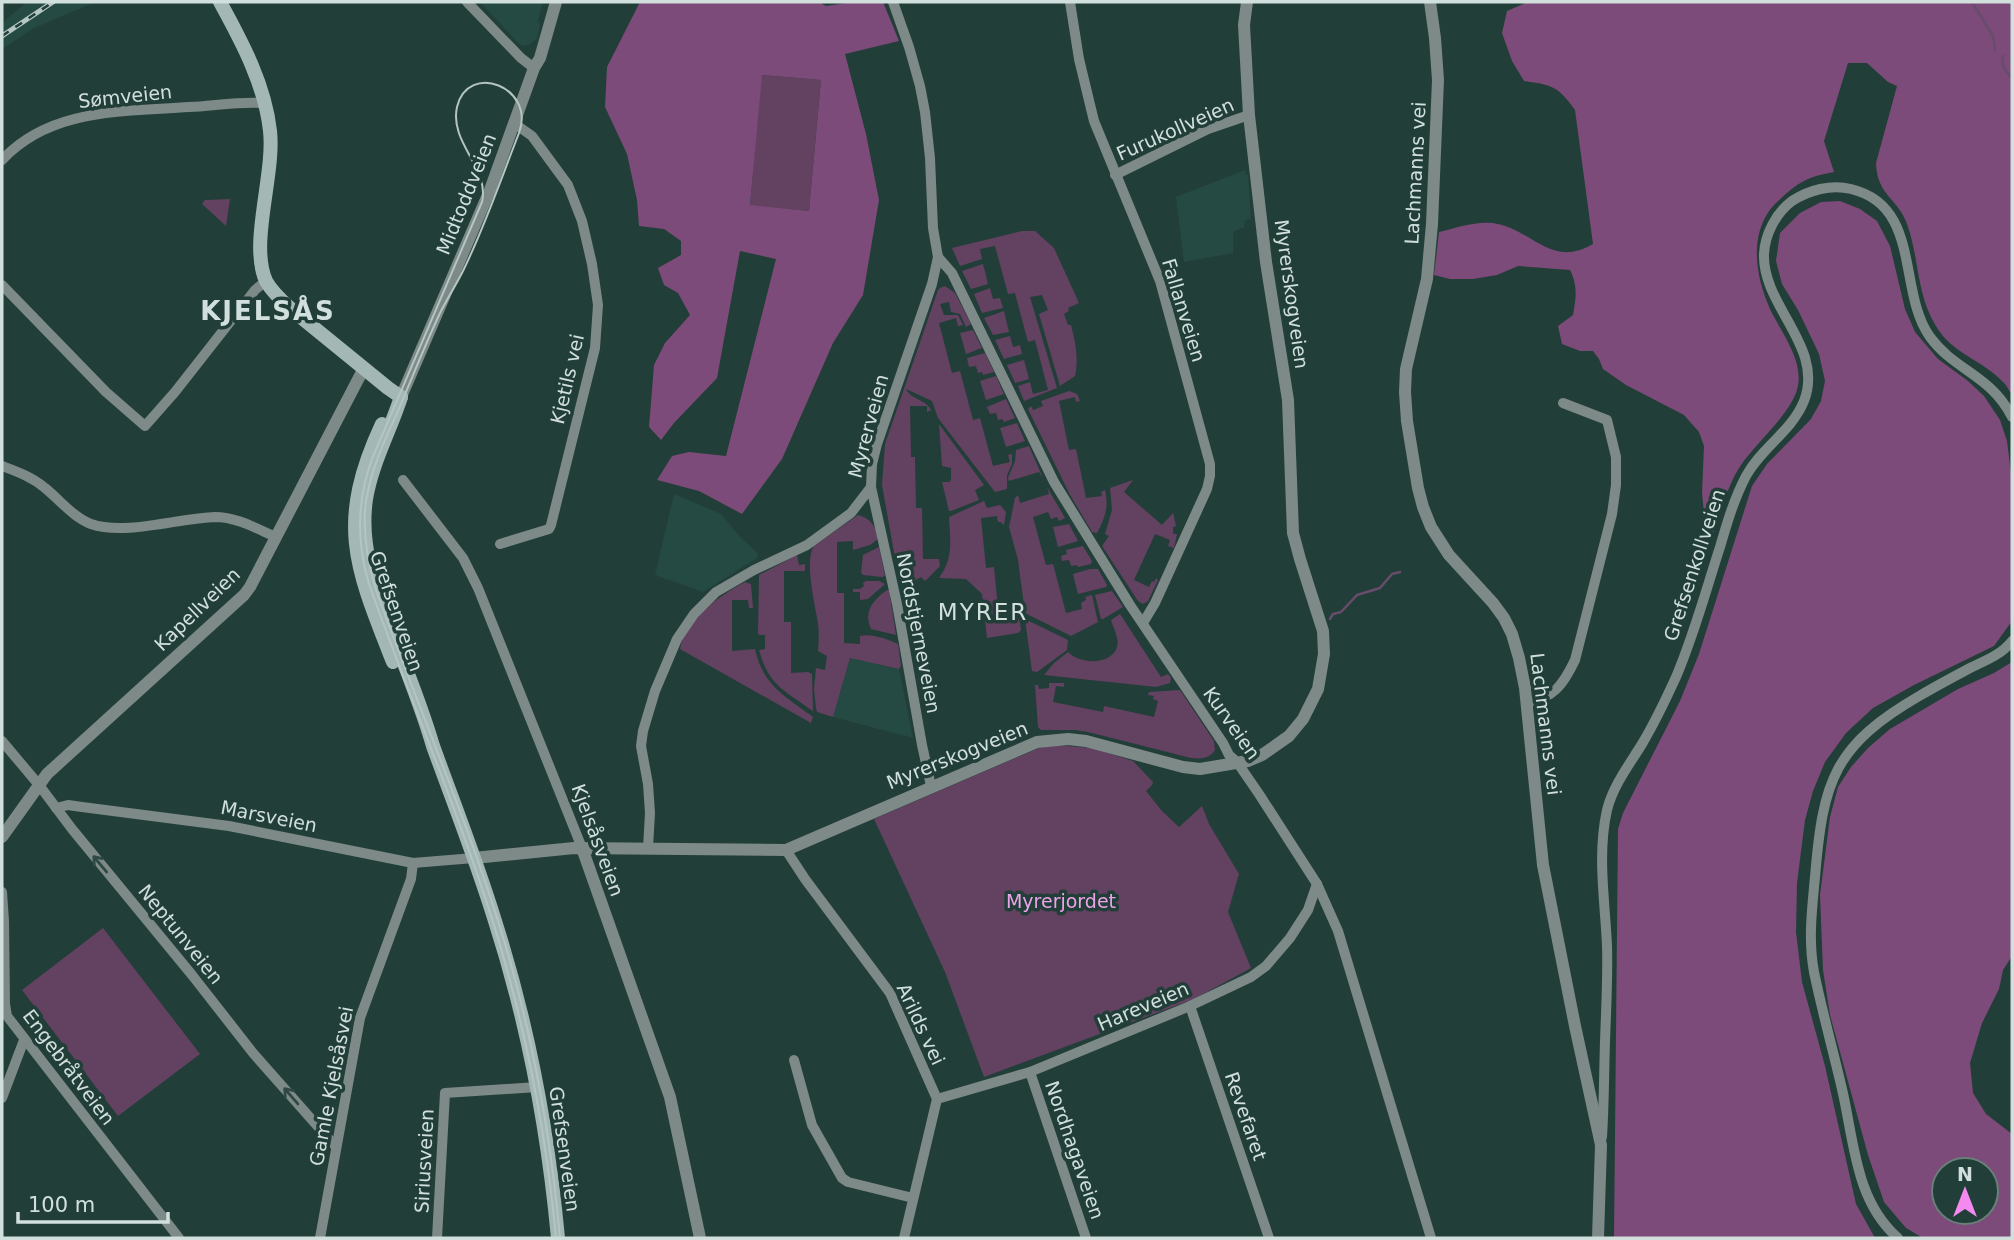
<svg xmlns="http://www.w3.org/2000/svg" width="2014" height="1240" font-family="'DejaVu Sans',sans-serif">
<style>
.built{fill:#254a43}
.green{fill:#634161}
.forest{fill:#7c4b79;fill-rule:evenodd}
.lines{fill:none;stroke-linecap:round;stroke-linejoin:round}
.stream{stroke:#684c6b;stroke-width:2.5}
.minor{stroke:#7d8a87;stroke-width:10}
.tertiary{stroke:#7d8a87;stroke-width:12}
.secondary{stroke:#a3b8b4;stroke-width:14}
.tram{stroke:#b4c5c2;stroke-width:2}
.rail-casing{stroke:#b4c5c2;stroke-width:5}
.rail{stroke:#223e38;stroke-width:2.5;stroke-dasharray:8;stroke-linecap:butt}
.oneway{stroke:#304944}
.labels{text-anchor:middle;stroke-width:7;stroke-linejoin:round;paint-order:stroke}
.street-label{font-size:19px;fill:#d1e0dd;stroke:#223e38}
.park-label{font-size:19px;fill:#eca3e8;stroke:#223e38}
.quarter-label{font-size:23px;letter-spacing:2px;fill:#d1e0dd;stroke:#223e38}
.district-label{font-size:26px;font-weight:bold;letter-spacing:2px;fill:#d1e0dd;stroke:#223e38}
</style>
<rect width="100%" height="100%" fill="#223e38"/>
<g class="built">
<path d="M27,2H95L34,28L2,49V23Z"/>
<path d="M480,2H543L538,20L540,26L537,38L529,45L524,46L519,44Z"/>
<path d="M1245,170L1246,175H1248L1251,219L1245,220L1244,227L1233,232V253L1184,262L1176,197Z"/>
<path d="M674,494L721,514L741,538L758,553L757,558L703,592L655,575Z"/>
<path d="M850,658L899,669L913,738L833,717Z"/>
</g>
<g class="green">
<path d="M761,75L821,80L809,211L750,206Z"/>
<path d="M230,199L226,226L202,204L205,200Z"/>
<path d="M1022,231H1035L1054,248L1079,303L1068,308L1069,311L1064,314L1068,325H1071C1075,342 1079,357 1075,376L1060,386L1039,314L1048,310L1042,295L1030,297L1057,388L1024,401L1018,386L1030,382L1033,394L1048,390L1035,340L1028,342L1015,293L1008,294L995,246L980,249L982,259L960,266L952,248Z"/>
<path d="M983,264L988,284L971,289L962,271Z"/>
<path d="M945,286L955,293L971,324L966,327L960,314L951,312L949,302L940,304L944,315H958L963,325L958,326L956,318L939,323L952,373L960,371L973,420L980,418L993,466L1010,462L1008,455L1012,454V464L1007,475V489L995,492L938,418L932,401L906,389C911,400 926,399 931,410L927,412V406H910L911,457H915L916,508H922L923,559H939L940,566L925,581L921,577L911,583L910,567L897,569L882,485L885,444L938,290L940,288Z"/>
<path d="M990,288L993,299L1000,298L1003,308L982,313L974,294Z"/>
<path d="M1004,311L1009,332L993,335L984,318Z"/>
<path d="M973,330L982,348L966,354L960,333Z"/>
<path d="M1010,336L1013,347L1020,345L1022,354L1004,359L995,340Z"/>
<path d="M985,353L994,372L983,375L982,372L978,373L976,366L969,367L967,358Z"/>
<path d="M1024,360L1029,379L1015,383L1007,365Z"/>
<path d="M996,376L1004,394L986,400L980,381Z"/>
<path d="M1069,391L1077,394L1080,401L1076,402L1075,397L1059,401L1069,450L1076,449L1086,498L1102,496L1101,492L1105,490C1109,507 1105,518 1097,533L1092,532L1069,493L1028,409L1031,406L1033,410L1043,406L1041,401Z"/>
<path d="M1006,399L1015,418L1004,422L1002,419L998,420L996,413L990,414L987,407Z"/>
<path d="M1017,423L1025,441L1006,447L1000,428Z"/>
<path d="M939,424L984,485L975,490L979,500L951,511H949L942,482H949L951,480V468L942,466Z"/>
<path d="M1029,446L1043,478L1039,472L1009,481L1008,478L1015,461L1016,450Z"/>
<path d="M1133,480L1124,492L1162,525L1173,513L1176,526L1173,527V534H1177L1174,548L1168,546L1170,540L1155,534L1134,580L1149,587L1152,581L1154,582L1156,578L1158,580L1148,601L1143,604L1138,601L1102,546L1109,536L1105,534L1112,510L1110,488Z"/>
<path d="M1047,487L1065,518L1059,521L1057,517L1051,519L1048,512L1033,517L1046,565L1053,564L1066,613L1082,609L1081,603L1086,600L1085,597L1092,595L1098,622L1071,636L1025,613L1018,560L1009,527L1015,498L1018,495L1020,503L1049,494Z"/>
<path d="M984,501L987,508L1000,505L1006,512L1004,525L1001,522H998L997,516L981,518L986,568L994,567L999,618L1019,616L1021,630L1018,633L987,638L982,594L966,579L939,578C954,557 950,541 949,517Z"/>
<path d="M858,515C870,518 877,527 878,539L870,545L853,550V541L837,542V593H844V643L860,644V636C870,633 888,639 898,644L901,666L899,669L850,658L833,717L817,712L816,708L814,689L816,668L825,670L827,656L818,651C819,642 819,632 818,623C815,605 804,560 814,546Z"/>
<path d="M1069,524L1078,541L1058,547L1053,527Z"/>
<path d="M1083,546L1092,561L1091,564L1078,567L1077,565L1071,566L1069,560L1062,561L1061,556L1067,554L1066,550Z"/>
<path d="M879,547L885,576L882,577L863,575L861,573L863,555Z"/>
<path d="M797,555L799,565L805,564V571H784V622H791V673L808,672L812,674L813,711C784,690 769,686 759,650L765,649V635H759L758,633L759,575Z"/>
<path d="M1090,569H1098L1107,585L1106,587L1078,594L1073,574Z"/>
<path d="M866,581H879L885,584L868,599L860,600V592H853V589H860L864,586L863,583Z"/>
<path d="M745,582L751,584L753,608H749L748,600H732V651L755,649C763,686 786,697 813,717L811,723L680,649C685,620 720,595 745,582Z"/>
<path d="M887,590H889L896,635L871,629C863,612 873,600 887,590Z"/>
<path d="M1112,591L1123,607L1103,619H1101L1095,595Z"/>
<path d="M1120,614L1161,677L1168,674L1171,678L1170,683L1156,687L1044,675L1054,663L1068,652C1079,664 1111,666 1117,647C1120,640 1113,627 1111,620Z"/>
<path d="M1025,619L1068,640L1067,650L1037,672L1032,671Z"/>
<path d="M1049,683H1064V687L1056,686L1053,702L1103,712L1104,706L1154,717L1158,701L1153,699L1154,696L1148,695L1149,692L1180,690L1214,741L1215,750C1209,759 1201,759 1191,758L1088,732L1075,730H1041L1038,727L1035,685H1038L1039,689L1049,688Z"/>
<path d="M1055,745L1093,748L1133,761L1153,782L1152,785L1146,791L1162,811L1179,827L1202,806L1209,824L1239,874L1228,912L1251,968L1194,999L984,1077L945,972L874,819L1039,748Z"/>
<path d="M103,928L200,1054L118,1116L22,990Z"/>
</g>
<g class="forest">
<path d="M640,2H819L826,6L854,2H883L899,41L845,54L866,134L879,200L863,295L833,343L782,459L742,514L699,491L657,480L672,456L689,452L726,456L776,259L740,251L717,378L674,423L661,440L649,427L654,365L665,343L690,315L678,293L664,285L658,268L681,255V241L664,229L639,226L637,200L627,154L605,107L607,67ZM762,75L821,80L809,211L750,205Z"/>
<path d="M1528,2H2012V395C2009,391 2007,385 2003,382C1987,364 1959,355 1943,336C1915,300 1921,263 1907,224C1898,198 1877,196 1876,163L1897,86L1888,82L1867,63H1848L1824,141L1834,172C1805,177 1796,184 1775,204C1764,215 1758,231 1757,247C1756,269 1761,288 1770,309C1782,334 1807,364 1796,393C1786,418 1757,442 1741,465C1728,484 1721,511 1713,534L1706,533L1702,493L1704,446L1699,432L1684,415L1626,385L1603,369L1599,359L1593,351H1580L1562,344L1558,326L1573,315C1576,298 1578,286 1570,270L1518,266L1497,275L1473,279H1450L1434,275L1439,232C1455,228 1476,221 1493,223C1533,229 1550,269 1593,244L1575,110C1558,86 1552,85 1524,81L1512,61L1502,33L1507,11Z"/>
<path d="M1840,201L1860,209L1877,221L1890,246L1905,309L1915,332L1938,359L1968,381L1984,396L2000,420L2007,441L2012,481V621L1994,646L1914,685L1873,708L1846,733L1825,762L1813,791L1805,820L1797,883L1796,932L1802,982L1825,1066L1856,1204L1875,1238H1614L1618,829L1623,813L1680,701L1699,654L1752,486L1767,464L1811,419L1821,401L1825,381L1819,354L1798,310L1782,284L1776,261L1780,233L1800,213L1821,202Z"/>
<path d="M2012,662V956L2003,970L1999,989L1982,1023L1970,1063L1973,1093L1986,1114L2012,1134V1238H1923L1906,1228L1884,1202L1868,1155L1830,1015L1823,970L1820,895L1830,817L1838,787L1851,767L1868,748L1890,729L1958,689L1994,673ZM1944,1170H1986V1212H1944Z"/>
</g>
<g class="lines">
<g class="stream">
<path d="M1972,2L1993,36L1995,50"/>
<path d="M2003,56C2001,66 2005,71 2012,78"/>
<path d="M1330,619L1333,614L1341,612L1357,595L1380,588L1392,574L1400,572"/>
</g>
<g class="minor">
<path d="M467,2L521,58L534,68"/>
<path d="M1070,2L1079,59L1094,121L1160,281L1210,464V476L1207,489L1155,603L1143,623"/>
<path d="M2,160C50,108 122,112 189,107C213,106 240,101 264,103"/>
<path d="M1115,175L1208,129L1249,115"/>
<path d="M938,257L952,273L1054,482L1130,605L1223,743L1229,755L1237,762L1259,794L1317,884L1338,931L1431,1238"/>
<path d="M2,285L106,392L145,426L175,392L255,290L266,281"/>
<path d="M2,466C18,472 32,477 45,488C60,500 73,517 91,524C125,536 179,518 215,517C237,517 257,529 276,537"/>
<path d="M403,480L463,558L478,588L582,848"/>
<path d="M871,487L897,604L922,745L931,786"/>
<path d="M500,544L549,529L551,525L595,348L598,305L592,264L582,221L568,185L532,136L515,124"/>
<path d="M1526,703C1554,698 1563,685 1575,660L1612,514L1616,485V457L1607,420L1563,403"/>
<path d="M2,741L39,785L72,829L192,975L253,1053L336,1147"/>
<path d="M56,808L68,805L82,807L229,826L413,863L474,858"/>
<path d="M648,848L650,813L648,784L641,746L643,731L655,691L677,639L694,614L716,592L754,570L807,545L851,513L871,487L872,464L877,444L932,284L938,257L933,228L930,158L925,112L920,86L909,47L893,2"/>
<path d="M786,850L805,879L890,993L937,1099L904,1238"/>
<path d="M2,892L4,921L5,1004L7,1016L179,1238"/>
<path d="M1190,1006L1269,1238"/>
<path d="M794,1060L812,1125L842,1178L848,1182L913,1198"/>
<path d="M1030,1072L1086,1238"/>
<path d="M2,1098L24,1040"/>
<path d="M937,1099L1030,1072L1190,1006L1251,977L1266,966L1290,938L1308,910L1317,884"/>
<path d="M1602,1137C1604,1106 1604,1074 1605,1042C1606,1010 1608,978 1607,946C1605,900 1597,855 1607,810C1613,786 1629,765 1642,744C1655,722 1666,699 1676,677C1694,635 1706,590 1720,547C1727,523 1734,499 1746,476C1761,448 1792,431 1804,401C1825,347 1762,306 1764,254C1765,234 1776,213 1792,201C1809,190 1831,184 1851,189C1922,206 1897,291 1930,337C1955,371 1991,375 2012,417"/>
<path d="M320,1238L360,1018L411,879L413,863"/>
<path d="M437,1238L445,1093L537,1087"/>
<path d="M1898,1238C1855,1201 1854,1140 1842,1089C1833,1050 1822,1011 1814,972C1808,940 1812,909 1815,877C1823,780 1834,745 1921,695C1938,685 1955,676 1972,667C1987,660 2002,654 2012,641"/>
</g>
<g class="tertiary">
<path d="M1430,2L1435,38L1438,80L1432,224L1427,279L1406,369L1405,392L1407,421L1418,488L1423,507L1431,527L1449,555L1493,603L1504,618L1512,634L1519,658L1525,688L1543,865L1575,1026L1601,1145L1598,1238"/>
<path d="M401,397L490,190L534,68L540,58L556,2"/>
<path d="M2,837L47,774L244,595L250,587L364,368"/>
<path d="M582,848L670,1097L700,1238"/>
<path d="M474,858L574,848L786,850L1037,742L1068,739L1086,741L1183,767L1200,769L1248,761L1262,755L1289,736L1303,719L1318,689L1324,654L1323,631L1300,559L1293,533L1288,400L1266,262L1249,115L1244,25L1247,2"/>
</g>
<g class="secondary">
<path d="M220,2C242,42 265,85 270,131C275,174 249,244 266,281C272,292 282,301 291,309L388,388L401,397"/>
<path d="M401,397C390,431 372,463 366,499C359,547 376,590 393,635C407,671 422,708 433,746C454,804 477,862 495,921C528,1024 548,1131 558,1238"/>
<path d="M382,424C336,523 355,566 393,662"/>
</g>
<path class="tram" d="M556,1238C546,1131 525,1025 493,922C457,807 409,697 369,584C356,541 357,500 372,459L482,202C490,168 449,143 457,107C468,61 536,87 519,133C501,179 485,226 463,271C456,285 447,299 440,313C425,345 412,378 398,411C385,439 371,469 366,501C362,531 367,560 376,590C418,707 468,821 504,940C533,1037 551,1137 560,1238"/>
<g class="rail-casing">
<path id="rail" d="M2,36L53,2"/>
</g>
<use href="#rail" class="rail"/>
</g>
<defs><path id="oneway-shaft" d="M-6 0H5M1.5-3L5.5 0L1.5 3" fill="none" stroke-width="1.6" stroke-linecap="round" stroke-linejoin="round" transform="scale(1.75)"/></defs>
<g class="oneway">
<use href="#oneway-shaft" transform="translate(100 864) rotate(-130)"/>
<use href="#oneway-shaft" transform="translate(291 1096) rotate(-131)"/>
</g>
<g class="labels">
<g class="street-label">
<text transform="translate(125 96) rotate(-6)" y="7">Sømveien</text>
<text transform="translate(1175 129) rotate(-24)" y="7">Furukollveien</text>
<text transform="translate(1415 173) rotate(-87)" y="7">Lachmanns vei</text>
<text transform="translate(466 194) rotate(-68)" y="7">Midtoddveien</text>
<text transform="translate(1292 294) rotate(82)" y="7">Myrerskogveien</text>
<text transform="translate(1184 310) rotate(73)" y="7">Fallanveien</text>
<text transform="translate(567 379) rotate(-77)" y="7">Kjetils vei</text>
<text transform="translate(868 426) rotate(-75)" y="7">Myrerveien</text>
<text transform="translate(1694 565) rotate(-72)" y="7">Grefsenkollveien</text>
<text transform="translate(197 609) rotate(-44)" y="7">Kapellveien</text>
<text transform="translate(397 611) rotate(71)" y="7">Grefsenveien</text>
<text transform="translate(919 633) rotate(79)" y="7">Nordstjerneveien</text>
<text transform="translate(1232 723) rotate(55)" y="7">Kurveien</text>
<text transform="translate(1546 724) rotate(83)" y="7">Lachmanns vei</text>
<text transform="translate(957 755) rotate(-22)" y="7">Myrerskogveien</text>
<text transform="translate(269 816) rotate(11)" y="7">Marsveien</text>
<text transform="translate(598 840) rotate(70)" y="7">Kjelsåsveien</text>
<text transform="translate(181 934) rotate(51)" y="7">Neptunveien</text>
<text transform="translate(1143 1006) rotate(-23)" y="7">Hareveien</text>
<text transform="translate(921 1024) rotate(65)" y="7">Arilds vei</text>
<text transform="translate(69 1067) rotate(53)" y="7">Engebråtveien</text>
<text transform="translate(331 1086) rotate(-79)" y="7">Gamle Kjelsåsvei</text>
<text transform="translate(1246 1116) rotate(71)" y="7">Revefaret</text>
<text transform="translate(565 1149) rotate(82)" y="7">Grefsenveien</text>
<text transform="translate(1075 1150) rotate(71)" y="7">Nordhagaveien</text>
<text transform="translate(424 1161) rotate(-87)" y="7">Siriusveien</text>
</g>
<g class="park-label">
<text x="1061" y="908">Myrerjordet</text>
</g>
<g class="quarter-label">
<text x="983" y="620">MYRER</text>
</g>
<g class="district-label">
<text x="268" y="320">KJELSÅS</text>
</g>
</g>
<rect width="2014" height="1240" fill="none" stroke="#d1e0dd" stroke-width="7"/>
<g transform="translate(1965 1191)"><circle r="33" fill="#223e38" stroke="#687f7a" stroke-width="2"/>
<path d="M0-5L12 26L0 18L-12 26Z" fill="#f489f0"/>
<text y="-10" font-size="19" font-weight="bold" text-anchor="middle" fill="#d1e0dd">N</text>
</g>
<path d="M18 1212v10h150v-10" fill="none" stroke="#d1e0dd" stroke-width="3.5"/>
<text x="28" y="1212" font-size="21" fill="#d1e0dd" stroke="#223e38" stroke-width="5" paint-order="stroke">100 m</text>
</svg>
